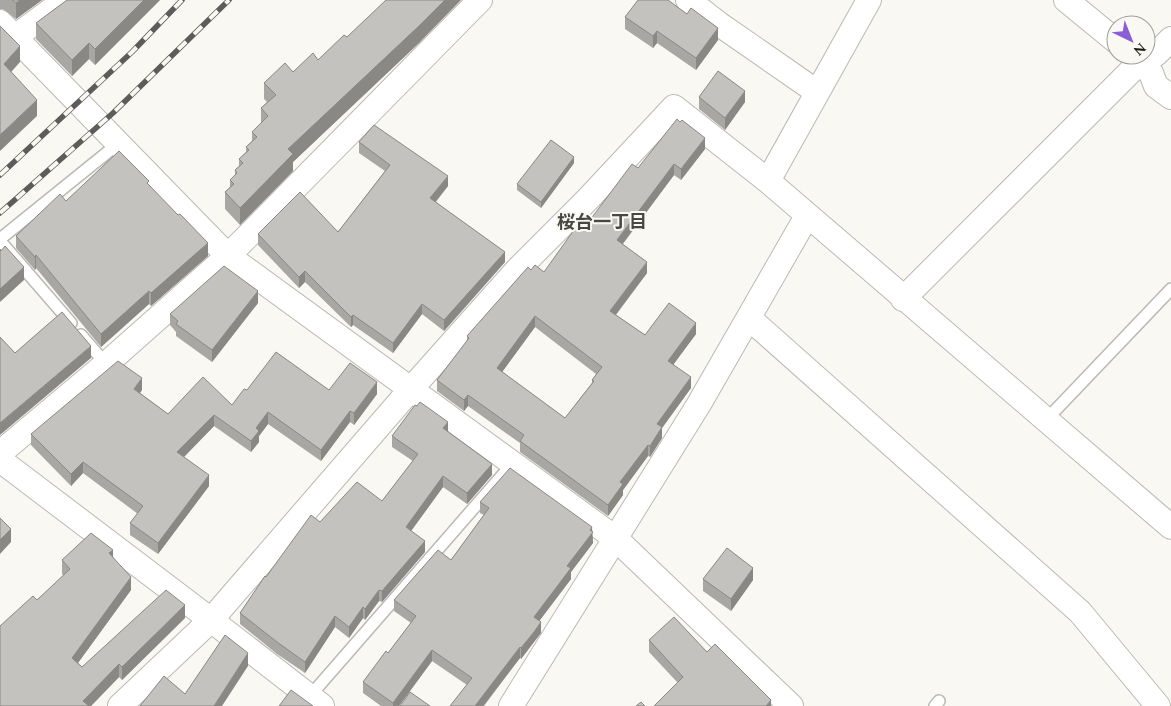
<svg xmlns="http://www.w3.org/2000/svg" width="1171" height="706" font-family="Spectral,'Noto Sans JP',serif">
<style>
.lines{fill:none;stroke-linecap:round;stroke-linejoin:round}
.lane-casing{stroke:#bab9b4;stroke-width:14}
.street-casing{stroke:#bab9b4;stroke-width:26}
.lane{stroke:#fff;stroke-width:11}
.street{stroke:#fff;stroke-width:24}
.rail-casing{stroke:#5d5c5a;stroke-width:5.5}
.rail{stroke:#faf8f3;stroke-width:4;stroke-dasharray:11;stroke-linecap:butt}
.wall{fill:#a9a7a3;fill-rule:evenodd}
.shaded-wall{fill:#898885}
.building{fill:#c4c2be;stroke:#898885;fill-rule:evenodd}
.labels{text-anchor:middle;stroke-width:4;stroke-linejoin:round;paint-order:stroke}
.neighbourhood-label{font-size:18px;font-weight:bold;fill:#494744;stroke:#faf8f3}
</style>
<rect width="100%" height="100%" fill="#faf8f3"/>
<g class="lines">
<g class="lane-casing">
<g id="lane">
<path d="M0,239L119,143"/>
<path d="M0,241L71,323"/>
<path d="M81,335L106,364"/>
<path d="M1046,420L1171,289"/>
<path d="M310,696L513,463"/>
<path d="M935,706L939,701"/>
</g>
</g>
<g class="street-casing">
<g id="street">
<path d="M688,0L719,24L817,92"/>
<path d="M1066,0L1116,41"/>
<path d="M0,22L228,256L615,538L791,706"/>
<path d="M15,37L65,0"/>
<path d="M1132,55L1151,73L1156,86L1171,97"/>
<path d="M768,181L869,0"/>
<path d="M903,299L1140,62L1156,54L1171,39"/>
<path d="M749,318L1080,612L1158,706"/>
<path d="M0,453L106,364L228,256L480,0"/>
<path d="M0,460L211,620L322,706"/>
<path d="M120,706L211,620L410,390L518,269L588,199L674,107L768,181L1171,527"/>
<path d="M511,706L699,404L807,216"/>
</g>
</g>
<use href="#lane" class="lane"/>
<use href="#street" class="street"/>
<g class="rail-casing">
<g id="rail">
<path d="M0,175L132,52L182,0"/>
<path d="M0,213L113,113L229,0"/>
</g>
</g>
<use href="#rail" class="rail"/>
</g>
<g class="wall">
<path d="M0,0H42L16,19L3,9H0Z"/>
<path d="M67,0H160L95,65L89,59L72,76L36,39V23Z"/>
<path d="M687,14L718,40L696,70L657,43L653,48L625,29V17Z"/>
<path d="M347,37L420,42L293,162V171L240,225L225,209V192L230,187V180L235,176V170L239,166V159L246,152V147L252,141V132L261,123V108L267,102L264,99V83L293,72L318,60Z"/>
<path d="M699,97L745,102L725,130L699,109Z"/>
<path d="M359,142L448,186L436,202L505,262L444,331L422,314L393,353L353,325L351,327L305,282L299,288L258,245V234L338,232L385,171L359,153Z"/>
<path d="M705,149L681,180L674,175L623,244L647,273L616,315L645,335L696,334L673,364L691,388L662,428V438L650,457L648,456L623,490V495L608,516L520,452V443L468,406L464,411L437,391V380L467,341V336L531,270L544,272L638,168ZM535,327L596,374L592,380V383L565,418L502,372Z"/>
<path d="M574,163L541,208L517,190V184Z"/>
<path d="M149,185L208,256L151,306L149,304L101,347L36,268L35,270L16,248V236L66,201Z"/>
<path d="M258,303L212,362L176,336V332L170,325V314Z"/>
<path d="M142,390L140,393L168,414L232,405L247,390H329L377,394L354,425L350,422L321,461L268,424L259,436V442L251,452L214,426L184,457L209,486L158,554L130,535V523L138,514L83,473L71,486L31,445V434Z"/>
<path d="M448,431L492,475L467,504L443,487L411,531L425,552L382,602L379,601L365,620L363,618L349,638L335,627L305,673L277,654L240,624V613L266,577L320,522L382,501L413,461L392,447V436Z"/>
<path d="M480,502L592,531L593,543L571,572V579L539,621L541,633L534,642L521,659L520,658L484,706H450L467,685L432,661L399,706H381L363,693V682L388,653L411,623L394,611V600L451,560L484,515L480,513Z"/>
<path d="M113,557L131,590L78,663L82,667L185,618L122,680L119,677L91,706L37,600L64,576L62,574V560Z"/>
<path d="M703,579L753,580L731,611L703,591Z"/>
<path d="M649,640L707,652L771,706L677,682L649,652Z"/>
</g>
<g class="shaded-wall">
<path d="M20,0H42L16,19V3Z"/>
<path d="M144,0H160L95,65V49Z"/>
<path d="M445,0H461L420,42L293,162V171L240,225V208L288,149Z"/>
<path d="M718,28V40L696,70V58Z"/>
<path d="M657,31V43L653,48V36Z"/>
<path d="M89,43V59L72,76V60Z"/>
<path d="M20,46V62L4,80V64Z"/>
<path d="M745,91V102L725,130V118Z"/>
<path d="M37,100V116L0,151V135Z"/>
<path d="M705,138V149L681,180V169Z"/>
<path d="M574,157V163L541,208V202Z"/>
<path d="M674,164V175L617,251V240Z"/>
<path d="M448,176V186L430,208V198Z"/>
<path d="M208,243V256L151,306V293Z"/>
<path d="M505,252V262L444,331V320Z"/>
<path d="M36,255V268L35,270V257Z"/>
<path d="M647,262V273L610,322V311Z"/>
<path d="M24,267V280L0,302V289Z"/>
<path d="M305,271V282L299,288V277Z"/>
<path d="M149,291V304L101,347V334Z"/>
<path d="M258,291V303L212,362V350Z"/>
<path d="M422,304V314L393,353V343Z"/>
<path d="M353,315V325L351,327V317Z"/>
<path d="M535,316V327L497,379V368Z"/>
<path d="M696,323V334L668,372V361Z"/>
<path d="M91,346V358L0,435V423Z"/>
<path d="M691,377V388L662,428V438L650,457V446L657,424Z"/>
<path d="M142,378V390L134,401V389Z"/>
<path d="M377,382V394L354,425V413Z"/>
<path d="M468,395V406L464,411V400Z"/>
<path d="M350,411V422L321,461V450Z"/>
<path d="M268,412V424L259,436V442L251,452V441L256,428Z"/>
<path d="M214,415V426L177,464V452Z"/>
<path d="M448,422V433L443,428Z"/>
<path d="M648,445V456L623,490V495L608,516V505L620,482Z"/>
<path d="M83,462V473L71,486V474Z"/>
<path d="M492,464V475L467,504V493Z"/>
<path d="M209,475V486L158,554V543Z"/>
<path d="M443,476V487L406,538V527Z"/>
<path d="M592,527L593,543L571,572V579L534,628V617Z"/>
<path d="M11,529V542L0,554V540Z"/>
<path d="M425,541V552L382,602V591Z"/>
<path d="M113,550V563L109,553Z"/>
<path d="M753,568V580L731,611V599Z"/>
<path d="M131,577V590L72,671V658Z"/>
<path d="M379,590V601L365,620V609Z"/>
<path d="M185,605V618L122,680V667Z"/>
<path d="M363,607V618L349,638V627Z"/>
<path d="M335,616V627L305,673V662Z"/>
<path d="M541,622V633L534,642L521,659V648Z"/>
<path d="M520,647V658L483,706H475Z"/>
<path d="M432,650V661L399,706H393V703Z"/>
<path d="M248,653V666L222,706H214Z"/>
<path d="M119,664V677L91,706H83V701Z"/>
<path d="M771,700V706H766Z"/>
</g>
<g class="building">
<path d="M12,0H20L16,3Z"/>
<path d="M67,0H144L95,49L89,43L72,60L36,23Z"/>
<path d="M386,0H445L420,25L288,149L293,154L240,208L225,192L234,184L230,180L237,173L235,170L243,163L239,159L249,150L246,147L257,137L252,132L268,116L261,108L276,95L264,83L285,63L293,72L313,53L318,60L344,35L347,37Z"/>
<path d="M638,0H668L687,14L691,8L718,28L696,58L657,31L653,36L625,17Z"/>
<path d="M0,26L20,46L4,64L37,100L0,135Z"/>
<path d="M718,71L745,91L725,118L699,97Z"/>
<path d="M677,119L680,122L682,120L705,138L681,169L674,164L617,240L647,262L610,311L645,335L669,303L696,323L668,361L691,377L657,424L662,427L650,446L648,445L620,482L623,484L608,505L520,441L524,435L468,395L464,400L437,380L469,338L467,336L528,267L531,270L535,265L544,272L584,216L590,220L632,164L638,168ZM535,316L602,367L592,380L594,381L565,418L497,368Z"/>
<path d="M374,125L448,176L430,198L505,252L444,320L422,304L393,343L353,315L351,317L305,271L299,277L258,234L300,192L338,232L390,165L359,142Z"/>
<path d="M551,140L574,157L541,202L517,184Z"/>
<path d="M119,151L149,181L147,183L178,215L180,214L208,243L151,293L149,291L101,334L36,255L35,257L16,236L60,194L66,201Z"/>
<path d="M5,246L24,267L0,289V249L1,251Z"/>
<path d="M224,266L258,291L212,350L176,324L178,321L170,314Z"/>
<path d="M62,312L91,346L0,423V337L15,353Z"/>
<path d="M276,352L329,390L350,363L377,382L354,413L350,411L321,450L268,412L256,428L259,431L251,441L214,415L177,452L209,475L158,543L130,523L143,506L83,462L71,474L31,434L118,361L142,378L134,389L168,414L203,377L232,405L244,389L247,390Z"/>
<path d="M420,402L448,422L443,428L492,464L467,493L443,476L406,527L425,541L382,591L379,590L365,609L363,607L349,627L335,616L305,662L277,642L240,613L265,576L266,577L311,515L320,522L357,482L382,501L418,454L392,436L415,405L417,406Z"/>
<path d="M510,468L592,527L590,530L593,532L567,566L571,568L534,617L541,622L534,632L521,648L520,647L475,706H450L472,678L432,650L393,703L363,682L386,651L388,653L416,616L394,600L438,550L451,560L489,508L480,502Z"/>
<path d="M0,518L11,529L0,540Z"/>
<path d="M91,533L113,550L109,553L131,577L72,658L82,667L166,590L185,605L122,667L119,664L83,701L89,706H0V626L33,596L37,600L70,569L62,560Z"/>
<path d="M727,548L753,568L731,599L703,579Z"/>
<path d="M674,617L707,652L715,644L771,700L766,706H654L683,677L649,640Z"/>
<path d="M225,635L248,653L214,706H140L164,676L185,694Z"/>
<path d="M291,690L313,706H279Z"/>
<path d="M410,692L430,706H400Z"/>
<path d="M641,702L645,706H636Z"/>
</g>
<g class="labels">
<g class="neighbourhood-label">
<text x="602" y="228">桜台一丁目</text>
</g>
</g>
<g transform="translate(1131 40) rotate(137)"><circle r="24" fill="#faf8f3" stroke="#9f9e9a"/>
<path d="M0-4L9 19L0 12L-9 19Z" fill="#8b5dd7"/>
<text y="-8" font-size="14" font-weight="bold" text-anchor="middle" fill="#171615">N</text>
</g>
</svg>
